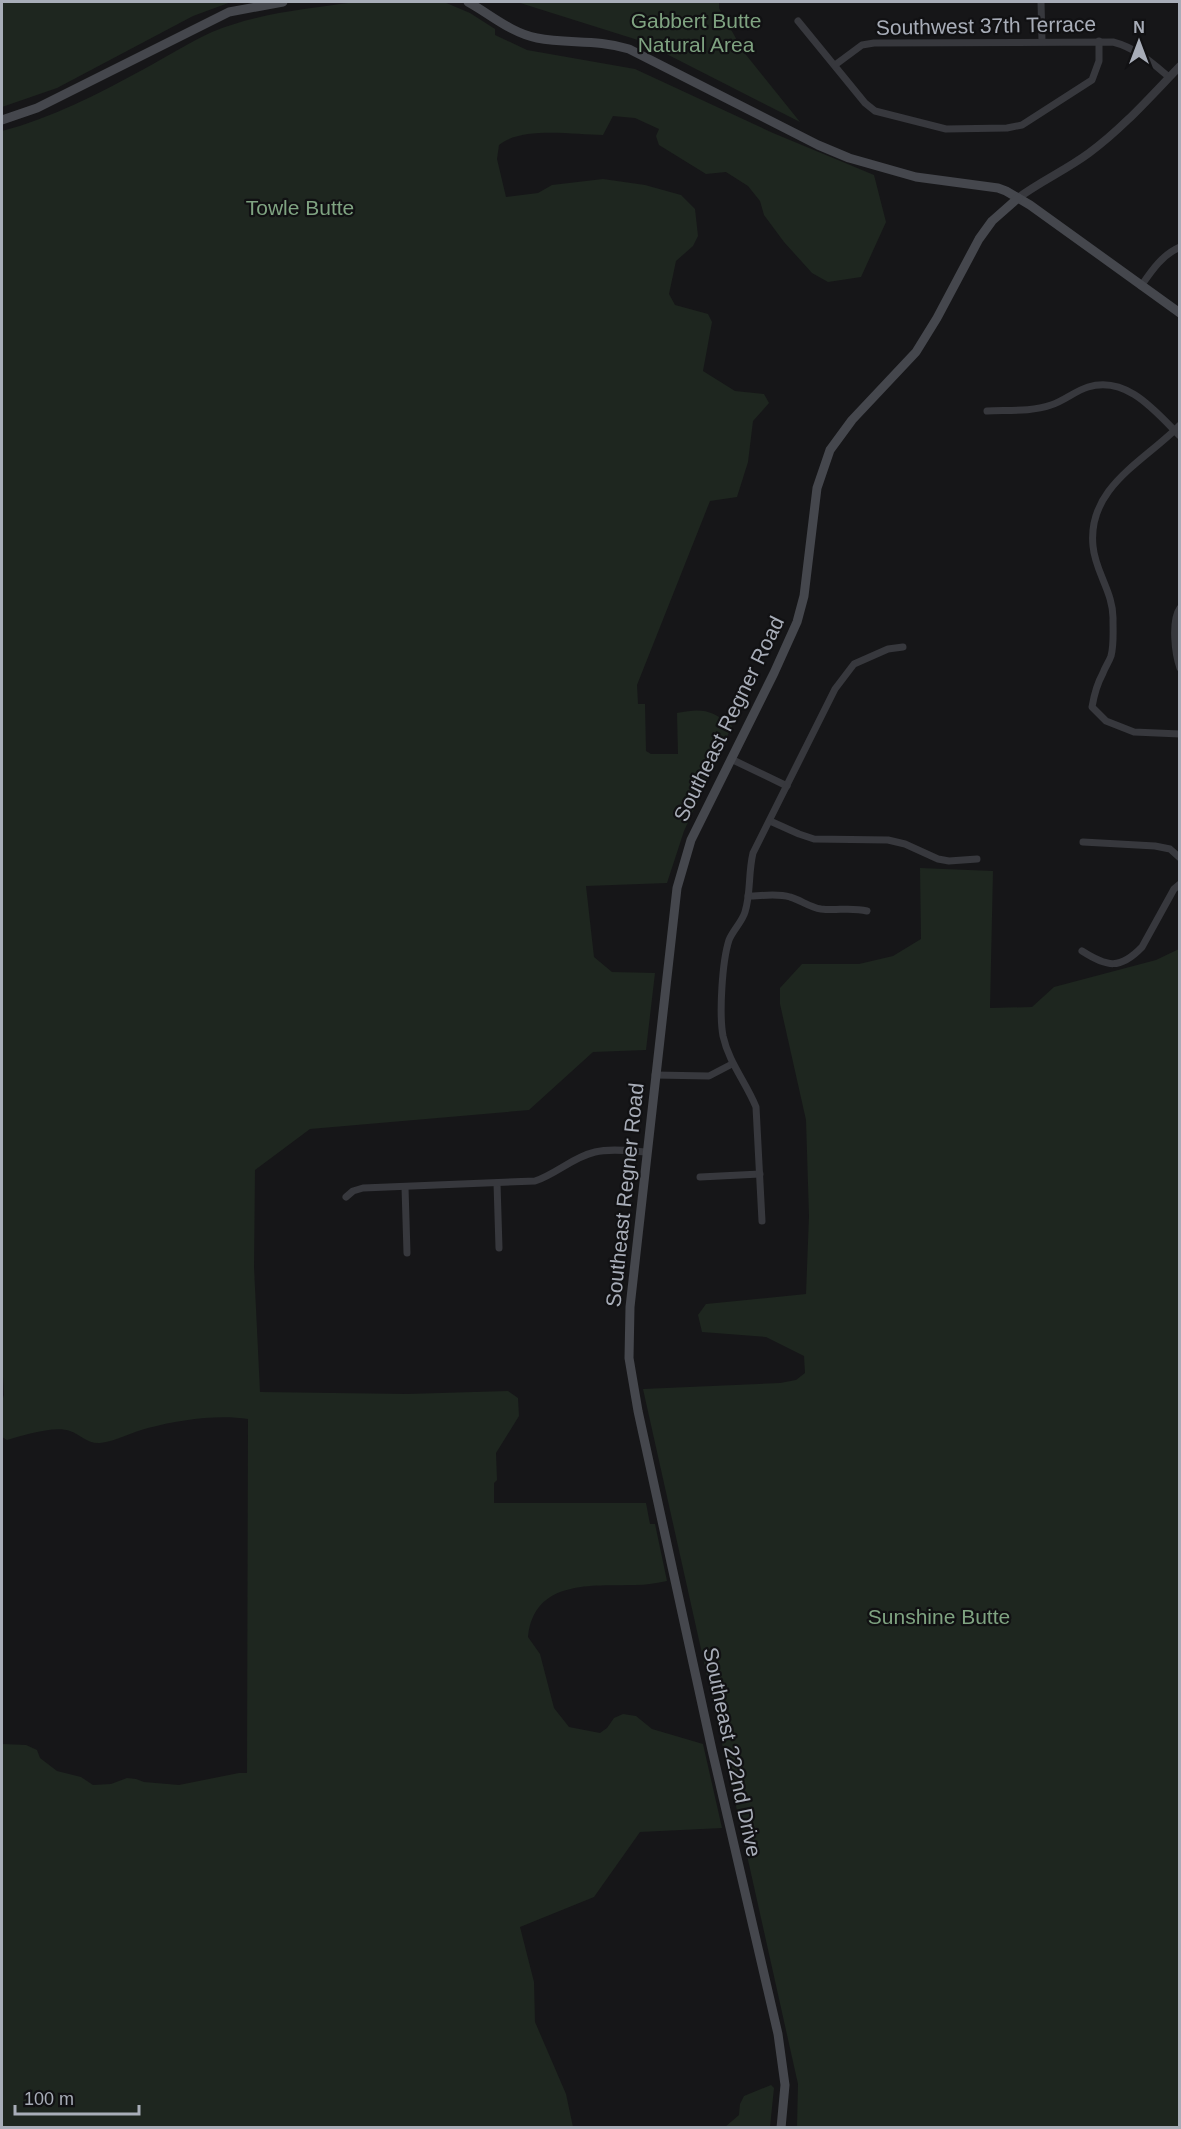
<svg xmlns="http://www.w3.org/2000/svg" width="1181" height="2129" font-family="Helvetica,sans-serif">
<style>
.green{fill:#1e261f}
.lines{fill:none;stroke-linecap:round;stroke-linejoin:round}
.minor{stroke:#37383d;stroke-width:7}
.tertiary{stroke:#37383d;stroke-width:8}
.secondary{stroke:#45474d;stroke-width:9}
.labels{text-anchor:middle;stroke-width:4.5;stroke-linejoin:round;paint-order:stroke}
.park-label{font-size:21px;fill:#7fa381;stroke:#111113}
.street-label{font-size:21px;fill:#a8adb8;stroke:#111113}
</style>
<rect width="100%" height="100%" fill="#161618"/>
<g class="green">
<path d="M2,2H231L193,16L57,88L2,107Z"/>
<path d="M355,2H444L470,13L495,29V35L527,50L635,69L773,133L874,175L886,222L861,277L828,282L812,273L784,242L764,215L760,201L748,186L726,172L706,174L659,145L656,136L659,129L635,118L613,116L603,135C574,135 522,126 499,145L497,159L506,197L538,193L552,185L603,179L645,185L681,195L695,209L698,236L693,246L676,261L669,294L675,305L708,314L712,322L703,371L735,391L764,394L769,403L753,421L748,462L737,497L710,501L637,685L638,704H645L646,751L651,754H678L677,713C703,708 711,710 732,726L684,831L667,883L586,886L594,957L612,972L655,973L646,1050L593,1052L529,1110L310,1129L255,1170L254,1267L260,1392L407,1394L508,1391L518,1398L519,1416L496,1453L497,1480L494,1483V1503H646L650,1524H655L667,1581C657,1583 646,1585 635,1585C592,1586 534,1579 528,1637L540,1654L554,1708L569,1727L600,1733L607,1728L614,1718L623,1714L636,1716L652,1729L703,1744L722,1828L640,1832L594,1897L520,1927L534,1982L535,2022L566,2094L573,2127H2V1744L26,1745L37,1750L40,1758L57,1771L81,1777L93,1785L111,1784L127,1778L136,1779L144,1782L179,1785L239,1773H247L248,1419C218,1414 178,1420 148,1428C132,1432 116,1441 100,1443C88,1444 81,1435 70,1431C56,1425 23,1435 7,1440L2,1437V1401L4,1395L2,1358V131C52,118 98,94 144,69C166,57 188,43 212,32C257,13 307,9 355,2Z"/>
<path d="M517,2H719V8L743,51L800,122L641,41Z"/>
<path d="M920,868L993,871L990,1008L1032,1007L1054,987L1156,960L1179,949V2127H797L798,2084L643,1389L780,1383L796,1380L805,1373L804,1356L766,1337L702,1332L698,1315L706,1304L806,1294L809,1216L806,1120L780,1004V988L802,964H859L893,956L921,939Z"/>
<path d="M771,2085L774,2088L770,2127H725L739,2115L740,2104L744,2096Z"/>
</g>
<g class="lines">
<g class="minor">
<path d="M1041,2L1042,41"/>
<path d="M798,21L865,103L875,111L946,129L1007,128L1022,125L1092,80L1099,61V41"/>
<path d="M835,65L862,45L874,43L1113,42C1136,48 1151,62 1169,77"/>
<path d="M1141,286C1152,270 1162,255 1180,247"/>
<path d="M987,411C1008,410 1031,412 1051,405C1064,401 1075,391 1088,387C1127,375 1156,412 1180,436"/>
<path d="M1180,425C1145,461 1087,487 1093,546C1095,572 1114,593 1113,620C1113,632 1114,645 1111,656C1109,662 1105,667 1103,673C1097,684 1094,695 1092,707L1106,721L1134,732L1180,734"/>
<path d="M1180,608C1171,621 1175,654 1180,668"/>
<path d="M731,759L787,786"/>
<path d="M770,821L799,834L814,839L888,840L905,844L938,859L949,861L977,859"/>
<path d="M1083,842L1155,846L1170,849L1180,858"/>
<path d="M748,896C762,896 777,893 790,897C801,900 809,907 821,909C836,911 851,907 867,911"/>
<path d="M1082,951C1107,967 1120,970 1142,947L1174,889L1180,884"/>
<path d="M655,1075L709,1076L732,1064"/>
<path d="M700,1177L760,1174"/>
<path d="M497,1183L499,1248"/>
<path d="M405,1187L407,1253"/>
<path d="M346,1197L353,1191L363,1188L535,1181C556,1174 573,1157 595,1152C611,1148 630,1151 647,1152"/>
<path d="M762,1221L756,1107C746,1082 729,1063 723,1036C719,1014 722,962 729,940C733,930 742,922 745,912C751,893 748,874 753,853L835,689L854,664L888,649L903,647"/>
</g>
<path class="tertiary" d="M1018,198C1041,181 1066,170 1089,153C1122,129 1151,96 1180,66"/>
<g class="secondary">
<path d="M468,2C490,14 511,33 537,38C568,44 597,39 629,49L818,145L849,158L916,177L998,188L1006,191L1030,205L1180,313"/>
<path d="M2,120L37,108L229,12L283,2"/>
<path d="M781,2128L785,2085L778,2034L712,1750L638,1411L629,1358L630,1307L677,888L691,840L774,673L797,622L804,596L817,488L830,450L852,420L916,352L937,318L979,239L992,221L1018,198"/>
</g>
</g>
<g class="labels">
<g class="park-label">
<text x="696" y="28">Gabbert Butte<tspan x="696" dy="24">Natural Area</tspan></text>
<text x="300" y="215">Towle Butte</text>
<text x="939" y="1624">Sunshine Butte</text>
</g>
<g class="street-label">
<text transform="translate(986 26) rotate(-1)" y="7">Southwest 37th Terrace</text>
<text transform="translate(729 719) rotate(-64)" y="7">Southeast Regner Road</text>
<text transform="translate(625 1195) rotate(-84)" y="7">Southeast Regner Road</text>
<text transform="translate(732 1752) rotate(78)" y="7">Southeast 222nd Drive</text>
</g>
</g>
<rect width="1181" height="2129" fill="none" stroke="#a8adb8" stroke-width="6"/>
<g transform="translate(1139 42)" stroke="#111113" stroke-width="4.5" paint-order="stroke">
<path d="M0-4.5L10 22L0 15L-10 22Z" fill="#a8adb8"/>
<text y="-9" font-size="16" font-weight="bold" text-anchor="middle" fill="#a8adb8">N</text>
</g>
<path d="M15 2105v9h124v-9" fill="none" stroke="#a8adb8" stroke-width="3"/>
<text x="24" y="2105" font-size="18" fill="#a8adb8" stroke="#111113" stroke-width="4.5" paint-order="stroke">100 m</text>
</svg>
